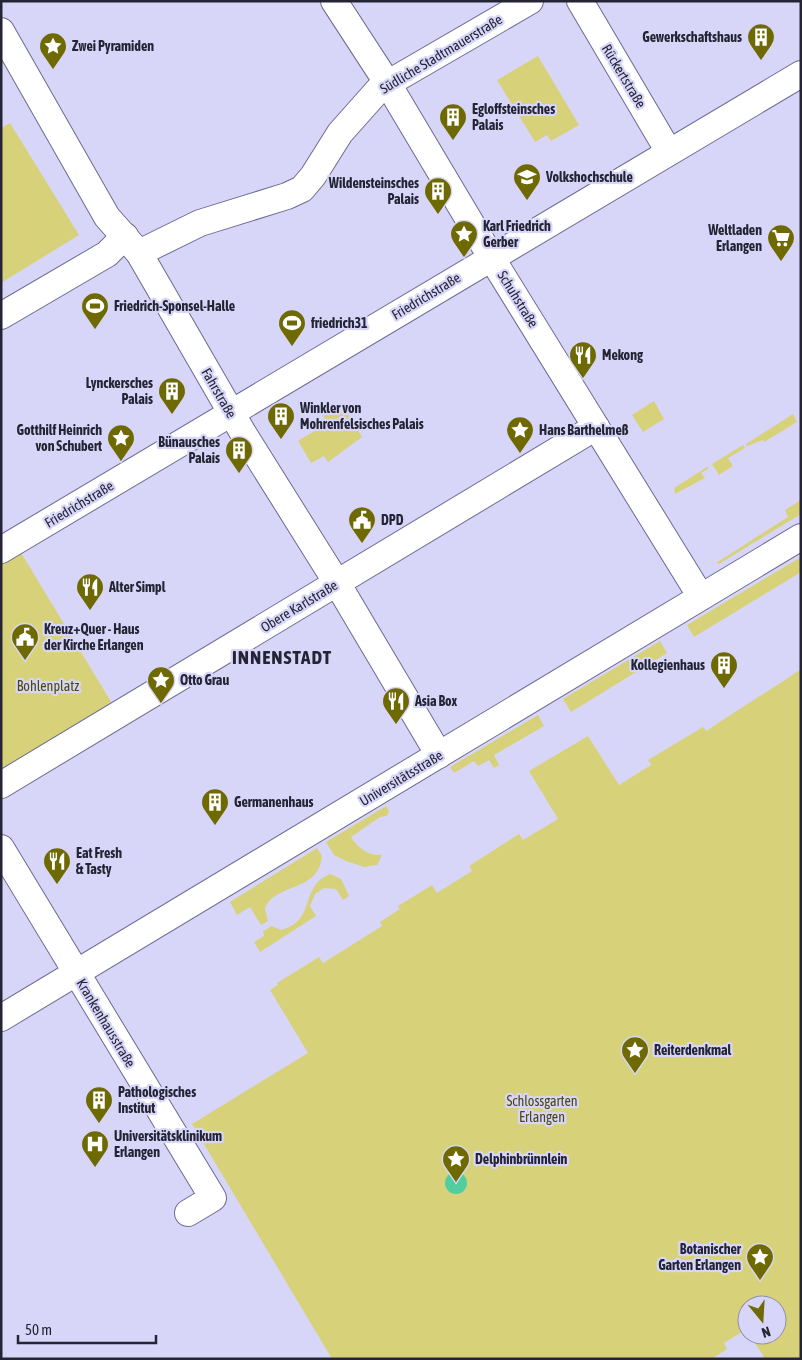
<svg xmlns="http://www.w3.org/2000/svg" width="802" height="1360" font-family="'Asap Condensed',sans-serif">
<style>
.green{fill:#d7d279}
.water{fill:#50cea0}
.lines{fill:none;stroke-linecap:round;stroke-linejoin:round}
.minor-casing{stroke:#6b6a90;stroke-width:28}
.minor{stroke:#fff;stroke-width:26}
.labels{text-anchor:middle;stroke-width:4.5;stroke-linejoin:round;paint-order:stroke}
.poi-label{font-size:14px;font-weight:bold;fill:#242434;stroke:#d7d6f9;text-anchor:start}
.street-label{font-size:14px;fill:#242434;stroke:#d7d6f9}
.park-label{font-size:14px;fill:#4b470a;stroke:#d7d6f9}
.district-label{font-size:19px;font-weight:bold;letter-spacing:1px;fill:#242434;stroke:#d7d6f9}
</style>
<rect width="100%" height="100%" fill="#d7d6f9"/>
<g class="green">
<path d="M538,56L579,125L551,141L547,135L535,142L497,80Z"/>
<path d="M10,123L79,235L1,283V128Z"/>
<path d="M654,401L664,419L643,432L632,415Z"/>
<path d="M342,405L362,437L328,462L324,456L311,463L298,441L327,423L323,416Z"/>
<path d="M793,414L797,422L764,442L763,440L747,446L746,444Z"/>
<path d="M743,445L745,448L728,458L733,466L719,475L712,464Z"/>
<path d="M707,467L709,468L701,473L705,478L675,494L674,488Z"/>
<path d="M801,500V514L719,564L716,563L788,517L785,510Z"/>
<path d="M20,551L113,705L1,772V562Z"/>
<path d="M801,557V572L694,637L687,625Z"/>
<path d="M660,641L667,653L571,712L563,699Z"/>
<path d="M800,670L801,1359H763V1355L749,1335H777V1305H747V1332L745,1330L724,1343L727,1349L712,1359H332L192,1124L308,1053L270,990L278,985L277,983L319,957L323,963L382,926L380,922L400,909L398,906L432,885L437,893L472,871L469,866L519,834L523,840L558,819L529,771L588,736L619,785L651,765L648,760L703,727L706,731Z"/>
<path d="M538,715L544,726L494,755L499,765L494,768L489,760L478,766L474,761L454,773L450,767Z"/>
<path d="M386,806L389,811L387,816L380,817L351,837C358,848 368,856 382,855L377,865L364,867L346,861L334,855L326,842Z"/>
<path d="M317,848L322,856C319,893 273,883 265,909L268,921L261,925L250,907L237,915L230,902Z"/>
<path d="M330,874L341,879L349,896L343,900L336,889L324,888L315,894L310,906L316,916L260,952L254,942L264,936L263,931L272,926L281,930C317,921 299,886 330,874Z"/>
</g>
<circle class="water" cx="456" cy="1183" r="11"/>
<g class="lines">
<g class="minor-casing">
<g id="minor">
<path d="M334,1L388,84L491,257L701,597"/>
<path d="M580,1L669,152"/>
<path d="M1,31L107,217L139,253L243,433L337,583L439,755"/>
<path d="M139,253L200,223L287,196L302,189L313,176L340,133L380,88L530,1"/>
<path d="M1,316L107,254L125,236"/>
<path d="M1,550L801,74"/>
<path d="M1,785L596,427"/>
<path d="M1,848L213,1198L188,1213"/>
<path d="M1,1018L801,537"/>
</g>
</g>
<use href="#minor" class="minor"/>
</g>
<defs>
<g id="building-pin" transform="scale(1.4375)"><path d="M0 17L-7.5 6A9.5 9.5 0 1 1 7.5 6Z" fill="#6f6902" stroke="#d7d6f9"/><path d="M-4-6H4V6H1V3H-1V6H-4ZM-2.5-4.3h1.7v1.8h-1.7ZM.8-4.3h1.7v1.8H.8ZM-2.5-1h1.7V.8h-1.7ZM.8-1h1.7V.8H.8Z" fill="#fff"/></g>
<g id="sight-pin" transform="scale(1.4375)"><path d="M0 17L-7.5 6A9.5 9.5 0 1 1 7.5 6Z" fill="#6f6902" stroke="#d7d6f9"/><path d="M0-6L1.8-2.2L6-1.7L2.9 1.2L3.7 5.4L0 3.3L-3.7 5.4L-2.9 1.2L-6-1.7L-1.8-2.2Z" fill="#fff"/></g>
<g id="university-pin" transform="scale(1.4375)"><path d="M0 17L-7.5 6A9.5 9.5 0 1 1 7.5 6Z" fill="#6f6902" stroke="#d7d6f9"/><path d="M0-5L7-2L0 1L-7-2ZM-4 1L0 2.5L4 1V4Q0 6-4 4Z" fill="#fff"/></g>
<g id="supermarket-pin" transform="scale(1.4375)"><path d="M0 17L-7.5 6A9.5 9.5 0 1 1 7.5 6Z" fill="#6f6902" stroke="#d7d6f9"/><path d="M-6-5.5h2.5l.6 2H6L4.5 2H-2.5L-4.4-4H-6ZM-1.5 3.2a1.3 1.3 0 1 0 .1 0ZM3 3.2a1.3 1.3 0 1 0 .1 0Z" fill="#fff"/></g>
<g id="stadium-pin" transform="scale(1.4375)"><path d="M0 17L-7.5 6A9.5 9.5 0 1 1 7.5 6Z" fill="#6f6902" stroke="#d7d6f9"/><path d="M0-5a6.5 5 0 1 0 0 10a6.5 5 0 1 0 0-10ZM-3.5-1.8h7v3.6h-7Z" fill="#fff"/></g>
<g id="restaurant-pin" transform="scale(1.4375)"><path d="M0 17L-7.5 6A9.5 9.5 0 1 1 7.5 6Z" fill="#6f6902" stroke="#d7d6f9"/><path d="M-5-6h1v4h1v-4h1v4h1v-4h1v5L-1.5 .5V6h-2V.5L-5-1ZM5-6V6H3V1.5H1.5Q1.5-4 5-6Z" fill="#fff"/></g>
<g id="civic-pin" transform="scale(1.4375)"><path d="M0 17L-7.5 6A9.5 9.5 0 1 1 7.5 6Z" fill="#6f6902" stroke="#d7d6f9"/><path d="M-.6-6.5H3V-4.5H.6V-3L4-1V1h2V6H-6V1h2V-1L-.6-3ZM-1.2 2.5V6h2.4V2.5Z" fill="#fff"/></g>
<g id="hospital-pin" transform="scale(1.4375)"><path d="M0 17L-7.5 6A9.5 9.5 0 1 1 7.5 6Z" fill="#6f6902" stroke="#d7d6f9"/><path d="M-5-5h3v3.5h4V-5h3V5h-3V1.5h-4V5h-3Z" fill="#fff"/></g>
</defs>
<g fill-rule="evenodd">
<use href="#building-pin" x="761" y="37"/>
<use href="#sight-pin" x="53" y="46"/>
<use href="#building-pin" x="453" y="117"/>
<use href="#university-pin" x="527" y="177"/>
<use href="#building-pin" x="438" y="191"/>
<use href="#sight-pin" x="464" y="234"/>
<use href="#supermarket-pin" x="781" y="238"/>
<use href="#stadium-pin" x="95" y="306"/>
<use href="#stadium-pin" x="292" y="323"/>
<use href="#restaurant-pin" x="583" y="355"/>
<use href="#building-pin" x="172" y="391"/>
<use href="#building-pin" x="281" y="416"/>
<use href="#sight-pin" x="520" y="430"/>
<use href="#sight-pin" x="121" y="438"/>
<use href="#building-pin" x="239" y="450"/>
<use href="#civic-pin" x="362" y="520"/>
<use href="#restaurant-pin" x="90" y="587"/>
<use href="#civic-pin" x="25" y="637"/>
<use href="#building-pin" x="724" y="665"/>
<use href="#sight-pin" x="161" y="680"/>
<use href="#restaurant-pin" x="396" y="701"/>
<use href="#building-pin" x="215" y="802"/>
<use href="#restaurant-pin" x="57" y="861"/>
<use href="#sight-pin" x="635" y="1050"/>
<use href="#building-pin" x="99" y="1100"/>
<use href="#hospital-pin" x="95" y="1144"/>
<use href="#sight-pin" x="456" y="1159"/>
<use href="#sight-pin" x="760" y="1257"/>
</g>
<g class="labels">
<g class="poi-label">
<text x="742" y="42" text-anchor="end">Gewerkschaftshaus</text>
<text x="72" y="51">Zwei Pyramiden</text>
<text x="472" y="114">Egloffsteinsches<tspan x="472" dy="16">Palais</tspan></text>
<text x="546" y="182">Volkshochschule</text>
<text x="419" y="188" text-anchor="end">Wildensteinsches<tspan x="419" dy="16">Palais</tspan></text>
<text x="483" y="231">Karl Friedrich<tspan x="483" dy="16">Gerber</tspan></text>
<text x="762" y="235" text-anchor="end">Weltladen<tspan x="762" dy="16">Erlangen</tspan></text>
<text x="114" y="311">Friedrich-Sponsel-Halle</text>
<text x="311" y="328">friedrich31</text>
<text x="602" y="360">Mekong</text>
<text x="153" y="388" text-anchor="end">Lynckersches<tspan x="153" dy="16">Palais</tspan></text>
<text x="300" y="413">Winkler von<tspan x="300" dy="16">Mohrenfelsisches Palais</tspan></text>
<text x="102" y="435" text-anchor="end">Gotthilf Heinrich<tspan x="102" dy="16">von Schubert</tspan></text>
<text x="539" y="435">Hans Barthelmeß</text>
<text x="220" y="447" text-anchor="end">Bünausches<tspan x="220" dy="16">Palais</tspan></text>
<text x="381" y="525">DPD</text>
<text x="109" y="592">Alter Simpl</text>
<text x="44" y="634">Kreuz+Quer - Haus<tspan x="44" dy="16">der Kirche Erlangen</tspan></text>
<text x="705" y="670" text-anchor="end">Kollegienhaus</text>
<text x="180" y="685">Otto Grau</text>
<text x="415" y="706">Asia Box</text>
<text x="234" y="807">Germanenhaus</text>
<text x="76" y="858">Eat Fresh<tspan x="76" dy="16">&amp; Tasty</tspan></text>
<text x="654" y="1055">Reiterdenkmal</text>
<text x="118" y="1097">Pathologisches<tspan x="118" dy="16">Institut</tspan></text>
<text x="114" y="1141">Universitätsklinikum<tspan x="114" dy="16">Erlangen</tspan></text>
<text x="475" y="1164">Delphinbrünnlein</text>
<text x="741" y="1254" text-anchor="end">Botanischer<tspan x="741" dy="16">Garten Erlangen</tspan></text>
</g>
<g class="street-label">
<text transform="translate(441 54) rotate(-31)" y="5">Südliche Stadtmauerstraße</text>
<text transform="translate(624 76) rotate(59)" y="5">Rückertstraße</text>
<text transform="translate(426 296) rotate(-31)" y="5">Friedrichstraße</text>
<text transform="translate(518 299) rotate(58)" y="5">Schuhstraße</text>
<text transform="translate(219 393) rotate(60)" y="5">Fahrstraße</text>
<text transform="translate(79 504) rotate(-31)" y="5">Friedrichstraße</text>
<text transform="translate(299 606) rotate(-31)" y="5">Obere Karlstraße</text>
<text transform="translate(401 778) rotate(-31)" y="5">Universitätsstraße</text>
<text transform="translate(106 1023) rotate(59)" y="5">Krankenhausstraße</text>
</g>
<g class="park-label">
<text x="48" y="691">Bohlenplatz</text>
<text x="542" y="1106">Schlossgarten<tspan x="542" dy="16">Erlangen</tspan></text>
</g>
<g class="district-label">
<text x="282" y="664">INNENSTADT</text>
</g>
</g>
<rect width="802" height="1360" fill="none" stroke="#242434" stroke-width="5"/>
<g transform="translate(762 1320) rotate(162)"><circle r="24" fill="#d7d6f9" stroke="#8f8faa"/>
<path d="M0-4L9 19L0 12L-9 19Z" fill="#6f6902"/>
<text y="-8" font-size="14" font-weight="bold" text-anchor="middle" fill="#242434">N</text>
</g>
<path d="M18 1335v8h138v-8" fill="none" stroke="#242434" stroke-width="2.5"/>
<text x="25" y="1335" font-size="15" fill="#242434" stroke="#d7d6f9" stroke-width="4" paint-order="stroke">50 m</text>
</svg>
